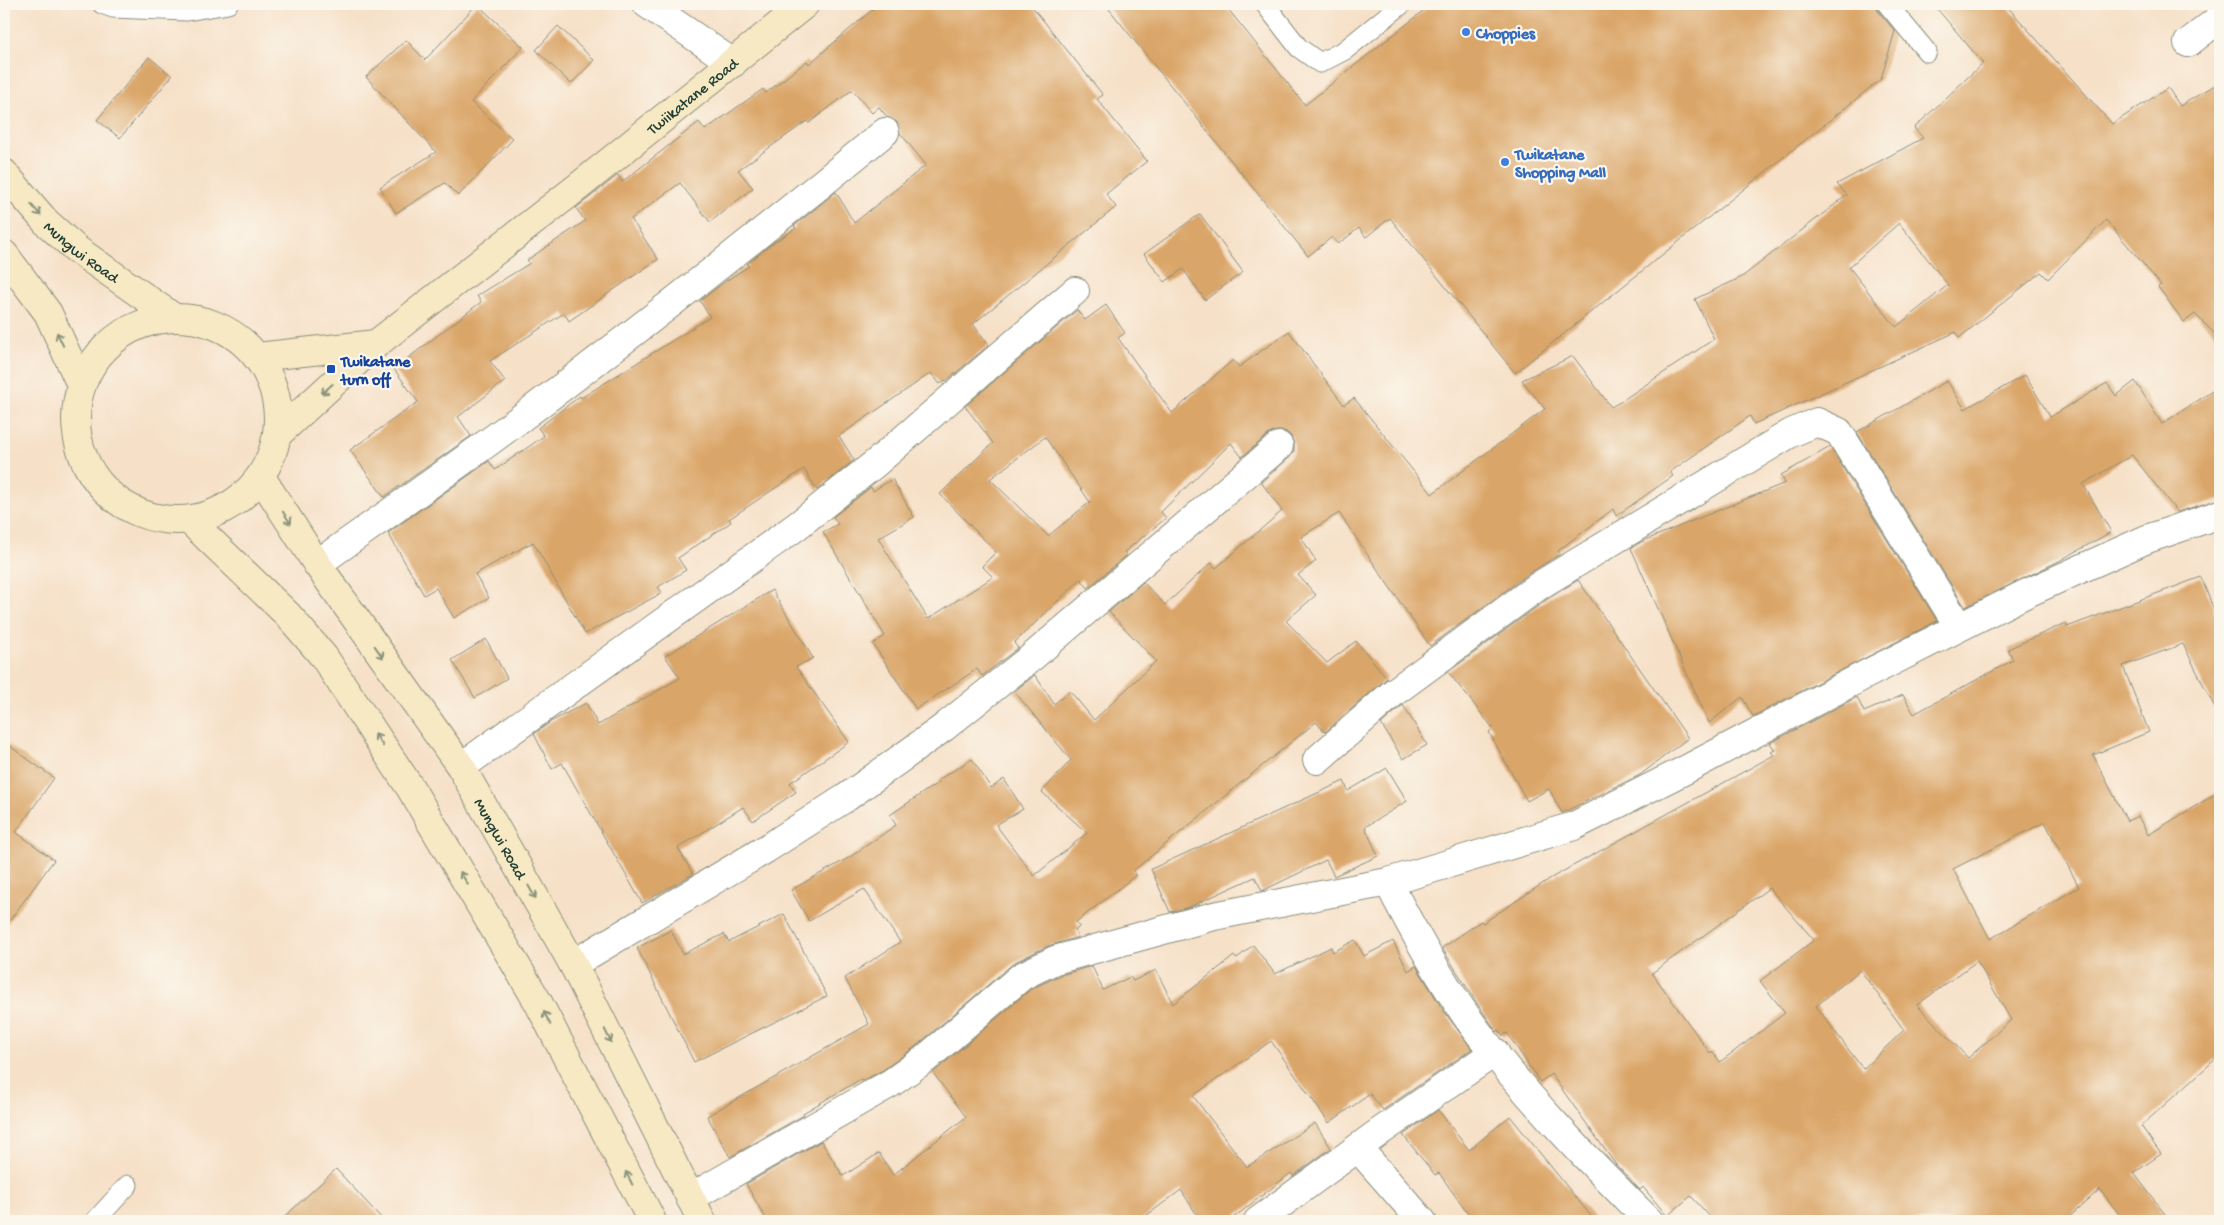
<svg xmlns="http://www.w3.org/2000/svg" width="2224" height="1225" font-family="'Gochi Hand',sans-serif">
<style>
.building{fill:#daa568;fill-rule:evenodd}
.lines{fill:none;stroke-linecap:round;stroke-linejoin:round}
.service-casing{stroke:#8a8e7e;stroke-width:21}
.minor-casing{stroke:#8a8e7e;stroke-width:30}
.secondary-casing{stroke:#8a8e7e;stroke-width:30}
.service{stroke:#fff;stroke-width:19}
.minor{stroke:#fff;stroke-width:28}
.secondary{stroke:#f6e9c3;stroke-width:28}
.oneway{stroke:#8a937c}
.shop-dot{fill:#3f7fe0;stroke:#fbf7ec;stroke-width:2}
.transit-dot{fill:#1a4fb4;stroke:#fbf7ec;stroke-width:2}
.labels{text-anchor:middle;stroke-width:4.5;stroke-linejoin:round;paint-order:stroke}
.shop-label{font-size:16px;font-weight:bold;fill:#366cbe;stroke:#fbf7ec;text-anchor:start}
.street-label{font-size:16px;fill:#1f3d34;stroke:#fbf7ec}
.transit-label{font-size:16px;font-weight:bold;fill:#164399;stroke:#fbf7ec;text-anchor:start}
</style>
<rect width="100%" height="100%" fill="#fbf7ec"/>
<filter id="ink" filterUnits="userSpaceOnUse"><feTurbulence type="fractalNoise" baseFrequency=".02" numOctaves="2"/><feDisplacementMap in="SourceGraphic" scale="10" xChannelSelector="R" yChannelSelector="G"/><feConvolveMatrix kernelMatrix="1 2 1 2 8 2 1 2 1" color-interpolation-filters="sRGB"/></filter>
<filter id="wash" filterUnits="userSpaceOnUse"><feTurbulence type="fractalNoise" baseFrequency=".0096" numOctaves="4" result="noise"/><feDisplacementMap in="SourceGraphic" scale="20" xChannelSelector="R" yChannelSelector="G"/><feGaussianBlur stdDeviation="1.12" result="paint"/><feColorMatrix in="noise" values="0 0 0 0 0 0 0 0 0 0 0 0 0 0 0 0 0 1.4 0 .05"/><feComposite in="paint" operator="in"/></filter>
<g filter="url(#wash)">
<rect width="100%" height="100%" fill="#f6e0c7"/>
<g id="blocks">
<g class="building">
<path d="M477,4L523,47L471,102L513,139L458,196L445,183L396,213L380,187L436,152L366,77L406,40L425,60Z"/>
<path d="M879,4H1030L1103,95L1097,99L1147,161L1106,194L1116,207L973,324L989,345L946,381L945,380L940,384L931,373L839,436L854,460L817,490L804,469L729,519L731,522L678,558L686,570L658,587L662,593L585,634L533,542L475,574L489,598L454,618L436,588L424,595L388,533L489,461L495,470L544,436L538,428L580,396L581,398L710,317L700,301L727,280L749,266L747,264L773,243L796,228L794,226L836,192L854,223L926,165L900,133L897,122L887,117L879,107L872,113L852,90L809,123L807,121L738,170L753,188L710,222L680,183L631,219L658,259L569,321L564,313L490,361L505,381L458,417L471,436L384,497L350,450L418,402L394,369L481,302L477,296L530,263L527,260L585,221L576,208L618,175L622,182L699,122L705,130L763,89L766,93L807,61L809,64Z"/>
<path d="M1105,4H1224L1305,105L1432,4H1876L1878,11L1895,31L1881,79L1515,373L1390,218L1366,237L1359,228L1338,244L1332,237L1308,256Z"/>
<path d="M1933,4H2005L2112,124L2168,88L2180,106L2220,82V339L2195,314L2184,322L2158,287L2161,285L2106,220L2048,279L2041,272L1959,338L1956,332L1754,424L1750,416L1670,472L1673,476L1616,516L1613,509L1558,551L1560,554L1531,572L1430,646L1339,513L1301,537L1316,561L1298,575L1316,595L1286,621L1327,663L1356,641L1387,678L1325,732L1316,722L1134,870L1136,875L1076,922L1079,927L1075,931L1078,937L1048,946L1015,962L915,1047L883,1070L862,1081L861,1079L803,1113L804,1115L730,1157L707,1116L869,1024L845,978L900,942L864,889L809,921L791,890L850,857L896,825L890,815L939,782L938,780L972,759L991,788L1004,779L1023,809L996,825L1034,876L1087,833L1042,792L1071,760L1014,691L1035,675L1054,704L1070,691L1094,720L1156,661L1109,612L1143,582L1165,605L1211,563L1216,568L1282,511L1261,482L1289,458L1294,452V444L1291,436L1285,431H1276L1269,434L1242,457L1231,443L1161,512L1166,518L1124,552L1127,555L1088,588L1081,579L1014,643L1018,648L982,676L977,669L916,709L873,644L885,636L823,532L838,524L833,517L871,487L873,491L892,479L914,517L878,538L928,619L993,577L982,566L996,552L940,494L993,443L965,406L1077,310L1085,320L1106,305L1125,333L1118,338L1172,413L1233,360L1239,367L1289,331L1344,405L1354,398L1432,494L1545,409L1522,380L1573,356L1611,407L1620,402L1714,339L1695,299L1742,277L1847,195L1837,184L1923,138L1914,128L1983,63ZM1899,223L1948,285L1896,327L1849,267ZM1045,437L1090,502L1048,536L990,479Z"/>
<path d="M558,26L594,60L571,84L536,50Z"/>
<path d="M149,57L172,76L120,138L97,120Z"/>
<path d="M1200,214L1243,272L1205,300L1183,269L1165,282L1144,254Z"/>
<path d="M2025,375L2050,417L2107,383L2116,396L2135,381L2162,424L2220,386V499L2177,512L2132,455L2083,484L2111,532L2059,561L1965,607L1857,432L1947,381L1965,409Z"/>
<path d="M1830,447L1937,621L1753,716L1742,697L1709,723L1631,548L1641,542L1785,483L1781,475Z"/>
<path d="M2201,577L2220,626V718L2183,644L2123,666L2149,732L2093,755L2127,821L2138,816L2148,835L2220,791V1055L2141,1126L2161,1154L2134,1173L2170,1221H2124L2100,1189L2065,1221H1714L1691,1196L1667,1216L1643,1187L1640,1190L1616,1165L1551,1074L1540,1082L1507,1033L1503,1036L1499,1030L1497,1032L1480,1008L1442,948L1481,921L1483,923L1551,878L1774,755L1771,752L1775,750L1770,743L1857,697L1864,712L1903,695L1914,714L2013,660L2008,649L2066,623L2067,627ZM2045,822L2079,887L1990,939L1953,869ZM1769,888L1814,940L1760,981L1785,1013L1720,1062L1712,1051L1710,1053L1652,973ZM1977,961L2011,1020L1968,1058L1917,1005ZM1860,970L1904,1030L1863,1069L1816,1006Z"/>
<path d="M1578,580L1688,738L1640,775L1562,813L1549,789L1527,801L1489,732L1493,728L1448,672L1549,598Z"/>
<path d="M772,590L813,658L796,667L849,742L790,783L796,792L753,821L743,807L678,848L693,874L642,903L562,763L552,769L534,734L552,721L586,703L598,725L680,678L665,656Z"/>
<path d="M486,639L507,678L475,698L452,660Z"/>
<path d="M1403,705L1427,745L1403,759L1381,724Z"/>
<path d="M4,742L54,778L16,832L54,860L4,928Z"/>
<path d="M1387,768L1407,801L1365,827L1378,856L1334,876L1326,860L1262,891L1255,877L1189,907L1170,912L1151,869L1344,781L1348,791Z"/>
<path d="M784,914L827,996L694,1062L637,948L671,930L683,954L724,934L729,942Z"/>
<path d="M1355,940L1364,956L1393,941L1408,971L1416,966L1443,1010L1472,1049L1383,1110L1370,1094L1329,1123L1271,1041L1193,1096L1247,1167L1315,1123L1331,1148L1293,1176L1291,1173L1229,1221H1201L1181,1190L1139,1221H767L746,1184L821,1141L843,1176L879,1153L893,1175L966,1117L933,1073L1031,989L1061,975L1092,966L1103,990L1130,977L1133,981L1156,970L1173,1004L1234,956L1236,959L1253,945L1275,974L1331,947L1333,952Z"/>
<path d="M1438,1110L1469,1150L1510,1116L1595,1221H1473L1439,1173L1435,1175L1403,1135Z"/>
<path d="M336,1169L384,1221H280Z"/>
</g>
</g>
</g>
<g filter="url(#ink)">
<use href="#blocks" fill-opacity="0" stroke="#8a8e7e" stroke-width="1"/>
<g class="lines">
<g class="service-casing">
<g id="service">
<path d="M102,4L113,8L187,11L228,4"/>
<path d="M1265,4L1299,48L1320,63L1345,50L1402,4"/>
<path d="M1887,4L1927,52"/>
<path d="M95,1221L128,1185"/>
</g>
</g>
<g class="minor-casing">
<g id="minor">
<path d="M647,4L733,63"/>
<path d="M2188,43L2220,18"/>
<path d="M317,564C380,519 443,476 505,430C634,334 761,234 885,132"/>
<path d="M1317,760L1393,693L1540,585L1791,433L1817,422L1839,432L1959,627"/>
<path d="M461,767L797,526L877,462L1075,291"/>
<path d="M1388,882C1412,929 1437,974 1467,1017C1519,1090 1586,1158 1649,1221"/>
<path d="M573,964L766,849L847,797L943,728L1032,657L1279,446"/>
<path d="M1358,1148L1422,1221"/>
<path d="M690,1198L891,1083L925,1059L1022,976L1055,960L1214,916L1388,882L1574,826L1687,769L1865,675L2025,594L2147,539L2220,514"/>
<path d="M1258,1221L1378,1133L1495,1052"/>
</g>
</g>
<g class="secondary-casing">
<g id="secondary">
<path id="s1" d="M4,173L46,222L76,249L173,317"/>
<path d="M4,254L48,313L80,383"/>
<circle cx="177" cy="419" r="101"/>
<path d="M257,357L376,344"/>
<path id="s2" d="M278,434L376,344L579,186L805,4"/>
<path id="s3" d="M261,477L317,564L461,767L573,964L702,1221"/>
<path d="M190,521L288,615L324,657L411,789L538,1002L652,1221"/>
</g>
</g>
<use href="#service" class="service"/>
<use href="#minor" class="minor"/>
<use href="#secondary" class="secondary"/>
</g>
<defs><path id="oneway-shaft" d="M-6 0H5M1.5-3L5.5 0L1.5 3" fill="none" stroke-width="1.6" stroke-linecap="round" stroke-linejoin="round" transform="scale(1.25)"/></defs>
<g class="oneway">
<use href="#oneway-shaft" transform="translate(36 210) rotate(49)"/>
<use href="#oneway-shaft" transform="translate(60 339) rotate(-115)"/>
<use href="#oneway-shaft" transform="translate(327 389) rotate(138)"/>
<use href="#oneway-shaft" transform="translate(287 518) rotate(57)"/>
<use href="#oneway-shaft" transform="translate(379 652) rotate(55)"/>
<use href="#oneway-shaft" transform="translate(379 740) rotate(-123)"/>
<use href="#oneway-shaft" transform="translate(464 878) rotate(-121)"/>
<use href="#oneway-shaft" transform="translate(532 892) rotate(60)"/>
<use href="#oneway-shaft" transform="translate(547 1018) rotate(-117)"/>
<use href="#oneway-shaft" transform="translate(608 1036) rotate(64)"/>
<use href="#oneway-shaft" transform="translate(629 1178) rotate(-117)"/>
</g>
</g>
<g class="shop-dot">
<circle cx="1466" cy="32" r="5"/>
<circle cx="1505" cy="162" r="5"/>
</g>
<rect class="transit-dot" x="326" y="364" width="10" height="10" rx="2.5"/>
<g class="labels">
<g class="shop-label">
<text x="1476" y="38">Choppies</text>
<text x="1515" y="159">Twikatane<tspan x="1515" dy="18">Shopping Mall</tspan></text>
</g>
<g class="street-label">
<text dy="6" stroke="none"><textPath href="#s2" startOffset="535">Twiikatane Road</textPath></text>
<text dy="6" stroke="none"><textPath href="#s1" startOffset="111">Mungwi Road</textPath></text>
<text dy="6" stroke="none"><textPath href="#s3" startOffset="434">Mungwi Road</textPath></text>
</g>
<g class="transit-label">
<text x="341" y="366">Twikatane<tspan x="341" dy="18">turn off</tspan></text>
</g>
</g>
<rect width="2224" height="1225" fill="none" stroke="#fbf7ec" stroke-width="20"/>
</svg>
